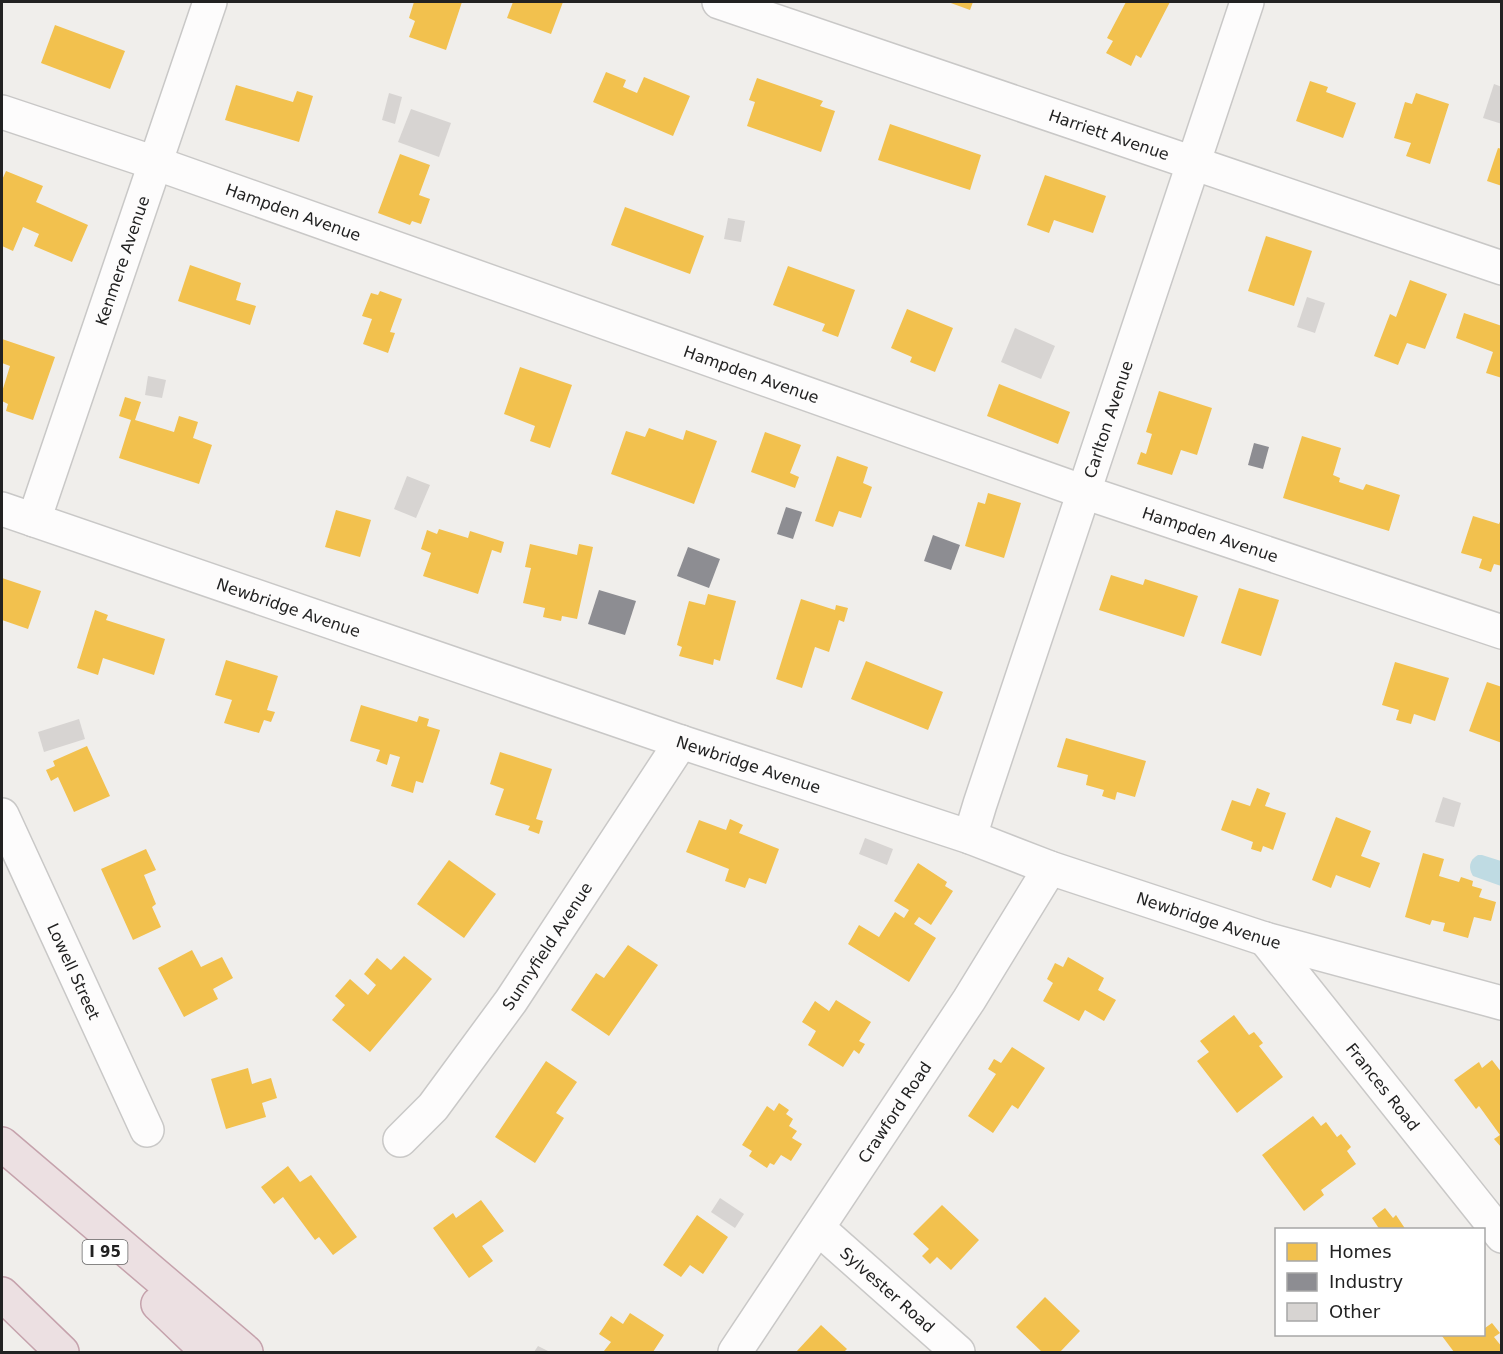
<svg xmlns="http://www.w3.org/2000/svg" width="1503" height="1354" font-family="'DejaVu Sans',sans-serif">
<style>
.water{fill:#bfdbe3}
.homes{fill:#f2c14e}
.industry{fill:#8d8d92}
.building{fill:#d7d4d2}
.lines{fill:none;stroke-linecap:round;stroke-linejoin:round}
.minor-casing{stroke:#c9c8c7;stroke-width:36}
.motorway-casing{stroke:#c5a2ac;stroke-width:36}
.minor{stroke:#fdfcfc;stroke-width:33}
.motorway{stroke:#ece0e2;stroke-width:33}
.labels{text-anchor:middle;stroke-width:6;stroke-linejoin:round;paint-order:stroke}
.shield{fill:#fff;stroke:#646464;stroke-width:1.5}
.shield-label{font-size:15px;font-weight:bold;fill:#222}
.street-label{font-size:16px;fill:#222;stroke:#fff}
</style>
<rect width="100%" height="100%" fill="#f0eeeb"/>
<path class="water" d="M1478,855H1482L1501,861V886L1473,876C1468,868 1469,860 1478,855Z"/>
<g class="homes">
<path d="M414,2H462L446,50L409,37L415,21L409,18Z"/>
<path d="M513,2H563L551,34L507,18Z"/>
<path d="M948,2H973L970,10Z"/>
<path d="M1126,2H1170L1141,58L1136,55L1131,66L1106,53L1113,41L1107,38Z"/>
<path d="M55,25L125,51L110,89L41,63Z"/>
<path d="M606,72L626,80L623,87L637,93L644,77L690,96L673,136L593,102Z"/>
<path d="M757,78L823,101L820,106L835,111L821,152L747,126L755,102L749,100Z"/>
<path d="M1310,81L1328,87L1326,92L1356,103L1343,138L1296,121Z"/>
<path d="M236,85L293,102L297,91L313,96L299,142L225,120Z"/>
<path d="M1416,93L1449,104L1430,164L1406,156L1411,143L1394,138L1405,102L1412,104Z"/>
<path d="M890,124L981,155L970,190L878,160Z"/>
<path d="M1498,148L1502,149V186L1487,181Z"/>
<path d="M400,154L430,165L419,195L430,199L421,224L412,221L410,225L378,213Z"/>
<path d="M6,171L43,186L36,202L88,225L72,262L34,246L39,234L23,227L13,251L2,246V180Z"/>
<path d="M1045,175L1106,196L1093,233L1054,220L1049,233L1027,225Z"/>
<path d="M625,207L704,236L690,274L611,245Z"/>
<path d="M1266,236L1312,251L1294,306L1248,291Z"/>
<path d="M190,265L241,283L236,300L256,306L250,325L178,301Z"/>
<path d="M788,266L855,290L838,337L822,331L825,324L773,305Z"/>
<path d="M1410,280L1447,294L1425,349L1407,343L1398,365L1374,356L1390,314L1396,317Z"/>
<path d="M380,291L402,299L390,332L395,333L388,353L363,344L372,319L362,316L371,293L378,295Z"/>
<path d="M907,309L953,328L935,372L910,362L912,357L891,348Z"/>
<path d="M1464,313L1502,326V378L1486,373L1493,352L1456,338Z"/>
<path d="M2,339L55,357L33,420L6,411L8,404L2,401V392L10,366L2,363Z"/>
<path d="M520,367L572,385L550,448L530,441L535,426L504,414Z"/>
<path d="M999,384L1070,412L1058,444L987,416Z"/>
<path d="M1159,391L1212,408L1197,455L1181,450L1172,475L1137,464L1141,452L1146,454L1152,434L1146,432Z"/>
<path d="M125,397L141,402L135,420L174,432L179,416L198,422L193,438L212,445L199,484L119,458L131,420L119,416Z"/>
<path d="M649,428L683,440L686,430L717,441L694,504L611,474L626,431L645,437Z"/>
<path d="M765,432L801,445L790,473L799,477L795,488L751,472Z"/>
<path d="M1302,436L1341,448L1333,475L1340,478L1339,482L1363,490L1366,484L1400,495L1389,531L1283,498Z"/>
<path d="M837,456L868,467L863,483L872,487L861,518L839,511L833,527L815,521Z"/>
<path d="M988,493L1021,503L1004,558L965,546L978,502L985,504Z"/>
<path d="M336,510L371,520L360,557L325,547Z"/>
<path d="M1473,516L1499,524L1502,517V566L1494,564L1491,572L1479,568L1482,559L1461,553Z"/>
<path d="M439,529L468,538L470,531L504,542L501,553L492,550L478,594L423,576L431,553L421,549L427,530L437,534Z"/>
<path d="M530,544L577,555L579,544L593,547L577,619L562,616L561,621L543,617L545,608L523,603L531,568L525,567Z"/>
<path d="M1111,575L1143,585L1145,579L1198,596L1184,637L1099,610Z"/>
<path d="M2,578L41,591L28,629L2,620Z"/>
<path d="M1239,588L1279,600L1261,656L1221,643Z"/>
<path d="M708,594L736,601L720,661L714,659L713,665L679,656L682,647L677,645L689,601L705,605Z"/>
<path d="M801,599L835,610L836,605L848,608L844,622L839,620L829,652L815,647L802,688L776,679Z"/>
<path d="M95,610L108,615L106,620L165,639L154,675L103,658L98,675L77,668Z"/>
<path d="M226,660L278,676L267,710L275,712L271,722L264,720L259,733L224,723L232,700L215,695Z"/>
<path d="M866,661L943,692L928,730L851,699Z"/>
<path d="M1395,662L1449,678L1435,721L1414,714L1411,724L1396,720L1399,710L1382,705Z"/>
<path d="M1487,682L1502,687V743L1469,731Z"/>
<path d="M361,705L417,722L419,716L429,719L427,726L440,730L423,783L416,781L413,793L391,786L400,757L390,754L387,765L376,761L380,750L350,741Z"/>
<path d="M1066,738L1146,761L1135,797L1117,792L1115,800L1102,796L1104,790L1086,785L1088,775L1057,767Z"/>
<path d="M87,746L110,796L74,812L58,777L51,781L46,770L55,766L53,761Z"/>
<path d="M500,752L552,769L536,819L543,821L539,834L528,830L530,826L495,815L504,789L490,784Z"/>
<path d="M1257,788L1270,793L1265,806L1286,813L1273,850L1263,846L1261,852L1251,849L1253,842L1221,830L1232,800L1250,806Z"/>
<path d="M1336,817L1371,831L1361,856L1380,863L1370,888L1336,875L1331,888L1312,880Z"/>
<path d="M730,819L743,825L739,833L779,849L766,884L749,878L745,888L725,881L729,869L686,852L699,820L726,830Z"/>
<path d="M146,849L156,870L144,875L156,904L152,907L161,927L133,940L101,869Z"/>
<path d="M1423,853L1444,859L1439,876L1459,882L1461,877L1473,881L1472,886L1482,889L1479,897L1496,902L1491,921L1474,917L1468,938L1443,931L1445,923L1432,920L1430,925L1405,917Z"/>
<path d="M449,860L496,894L464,938L417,904Z"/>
<path d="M918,863L947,882L945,886L953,891L931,925L919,917L914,924L936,938L909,982L848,944L859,925L879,937L895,912L904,918L909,910L894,901Z"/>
<path d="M628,945L658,965L609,1036L571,1010L596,973L604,978Z"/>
<path d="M192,950L201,967L222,957L233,978L213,989L218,999L184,1017L158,968Z"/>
<path d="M404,956L432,979L370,1052L332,1020L345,1005L335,996L350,979L368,995L376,985L364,974L377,958L391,970Z"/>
<path d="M1068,957L1104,978L1098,990L1116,1000L1104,1021L1085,1010L1079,1021L1043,1001L1053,983L1047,979L1055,963L1063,967Z"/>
<path d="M836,1000L871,1022L859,1041L865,1044L859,1054L854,1050L843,1067L808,1045L816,1031L802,1022L815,1001L829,1011Z"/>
<path d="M1234,1015L1249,1035L1254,1032L1263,1043L1259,1046L1283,1077L1237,1113L1197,1061L1209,1052L1200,1041Z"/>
<path d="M1012,1047L1045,1068L1018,1109L1012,1105L993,1133L968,1116L996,1074L988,1069L994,1059L1001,1063Z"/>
<path d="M1492,1060L1502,1073V1148L1494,1139L1500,1135L1479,1106L1476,1109L1454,1080L1479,1062L1482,1068Z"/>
<path d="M546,1061L577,1082L556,1113L564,1118L535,1163L495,1137Z"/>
<path d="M248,1068L252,1084L271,1078L277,1098L262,1103L266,1117L226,1129L211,1079Z"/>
<path d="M779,1103L789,1110L786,1114L793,1119L789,1126L797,1131L792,1138L802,1144L791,1161L781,1155L774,1165L770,1163L767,1168L749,1156L752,1151L742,1145L767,1106L774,1111Z"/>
<path d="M1313,1116L1321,1126L1326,1122L1337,1137L1341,1134L1351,1147L1347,1151L1356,1164L1321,1190L1324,1195L1304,1211L1262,1155Z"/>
<path d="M288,1166L300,1182L311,1175L357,1237L333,1255L319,1237L315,1240L283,1197L274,1204L261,1187Z"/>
<path d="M481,1200L504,1231L482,1246L493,1261L469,1278L433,1228L453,1213L456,1218Z"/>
<path d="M942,1205L979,1240L951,1270L937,1257L930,1264L922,1256L929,1249L913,1234Z"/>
<path d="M1385,1208L1393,1218L1396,1215L1406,1230H1380L1372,1218Z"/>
<path d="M697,1215L728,1237L703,1274L690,1265L681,1277L663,1265Z"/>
<path d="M1045,1297L1080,1331L1060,1352H1042L1016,1327Z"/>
<path d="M630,1313L664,1335L653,1352L604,1351L611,1342L599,1334L611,1316L623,1324Z"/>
<path d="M1492,1323L1500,1333L1494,1337L1502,1347V1352H1454L1442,1336L1444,1334H1484V1326L1485,1328Z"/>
<path d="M821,1325L847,1349L844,1352H796Z"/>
</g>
<g class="industry">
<path d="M1254,443L1269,447L1263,469L1248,465Z"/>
<path d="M786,507L802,512L793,539L777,534Z"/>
<path d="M933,535L960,545L951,570L924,561Z"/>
<path d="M688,547L720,559L709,588L677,576Z"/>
<path d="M599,590L636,601L625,635L588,624Z"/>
</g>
<g class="building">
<path d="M1494,84L1502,87V124L1483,118Z"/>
<path d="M389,93L402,97L395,124L382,120Z"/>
<path d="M411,109L451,123L439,157L398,142Z"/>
<path d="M728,218L745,221L741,242L724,239Z"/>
<path d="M1307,297L1325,303L1315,333L1297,327Z"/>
<path d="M1015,328L1055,346L1041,379L1001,362Z"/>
<path d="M148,376L166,380L162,398L145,395Z"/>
<path d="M407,476L430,485L416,518L394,509Z"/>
<path d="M79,719L85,739L44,752L38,732Z"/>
<path d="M1443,797L1461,803L1454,827L1435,822Z"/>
<path d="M865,838L893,849L887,865L859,854Z"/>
<path d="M720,1198L744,1214L735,1228L711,1212Z"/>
<path d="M538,1346L550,1352H534Z"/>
</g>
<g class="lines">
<g class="minor-casing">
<g id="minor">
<path id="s1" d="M719,2L1502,268"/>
<path id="s2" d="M2,112L155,163L1084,492L1502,632"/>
<path id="s3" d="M2,509L681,742L970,837L1050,868L1265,939L1502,1003"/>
<path id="s4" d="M34,520L210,2"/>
<path id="s5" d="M2,815L147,1130"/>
<path id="s6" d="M970,837L980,804L1247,2"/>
<path id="s7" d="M1265,939L1502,1236"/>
<path id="s8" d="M400,1140L433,1107L511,1001L681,742"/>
<path id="s9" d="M818,1228L958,1352"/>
<path id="s10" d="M735,1352L969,1000L1050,868"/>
</g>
</g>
<g class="motorway-casing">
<g id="motorway">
<path d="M2,1144L246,1352"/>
<path d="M2,1294L62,1352"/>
<path d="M158,1304L208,1352"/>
</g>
</g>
<use href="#minor" class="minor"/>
<use href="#motorway" class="motorway"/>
</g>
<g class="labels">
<rect class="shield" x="82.5" y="1240" width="45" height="24" rx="4.5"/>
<g class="shield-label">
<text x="105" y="1257">I 95</text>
</g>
<g class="street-label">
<text dy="6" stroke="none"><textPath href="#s1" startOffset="412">Harriett Avenue</textPath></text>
<text dy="6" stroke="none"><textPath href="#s2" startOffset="308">Hampden Avenue</textPath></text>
<text dy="6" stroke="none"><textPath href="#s4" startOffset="274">Kenmere Avenue</textPath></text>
<text dy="6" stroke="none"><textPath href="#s2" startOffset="794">Hampden Avenue</textPath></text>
<text dy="6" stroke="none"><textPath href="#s6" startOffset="440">Carlton Avenue</textPath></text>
<text dy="6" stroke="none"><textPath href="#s2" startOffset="1280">Hampden Avenue</textPath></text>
<text dy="6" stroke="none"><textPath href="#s3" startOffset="303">Newbridge Avenue</textPath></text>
<text dy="6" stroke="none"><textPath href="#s3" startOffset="789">Newbridge Avenue</textPath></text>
<text dy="6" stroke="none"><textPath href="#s3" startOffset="1275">Newbridge Avenue</textPath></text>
<text dy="6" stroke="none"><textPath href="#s8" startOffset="244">Sunnyfield Avenue</textPath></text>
<text dy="6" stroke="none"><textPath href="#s5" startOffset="172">Lowell Street</textPath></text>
<text dy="6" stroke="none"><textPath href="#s7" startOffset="189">Frances Road</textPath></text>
<text dy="6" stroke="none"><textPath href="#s10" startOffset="288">Crawford Road</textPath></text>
<text dy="6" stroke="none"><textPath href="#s9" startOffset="93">Sylvester Road</textPath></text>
</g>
</g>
<rect width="1503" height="1354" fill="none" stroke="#222222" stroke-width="6"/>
<rect x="1275" y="1228" width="210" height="108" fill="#ffffff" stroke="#a7a7a7" stroke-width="1.5"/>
<rect x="1287" y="1243" width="30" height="18" fill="#f2c14e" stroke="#a7a7a7" stroke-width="1.5"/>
<text x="1329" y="1258" font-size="18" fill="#222222">Homes</text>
<rect x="1287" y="1273" width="30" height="18" fill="#8d8d92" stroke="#a7a7a7" stroke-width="1.5"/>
<text x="1329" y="1288" font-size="18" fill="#222222">Industry</text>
<rect x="1287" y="1303" width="30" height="18" fill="#d7d4d2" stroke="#a7a7a7" stroke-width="1.5"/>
<text x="1329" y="1318" font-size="18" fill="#222222">Other</text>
</svg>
